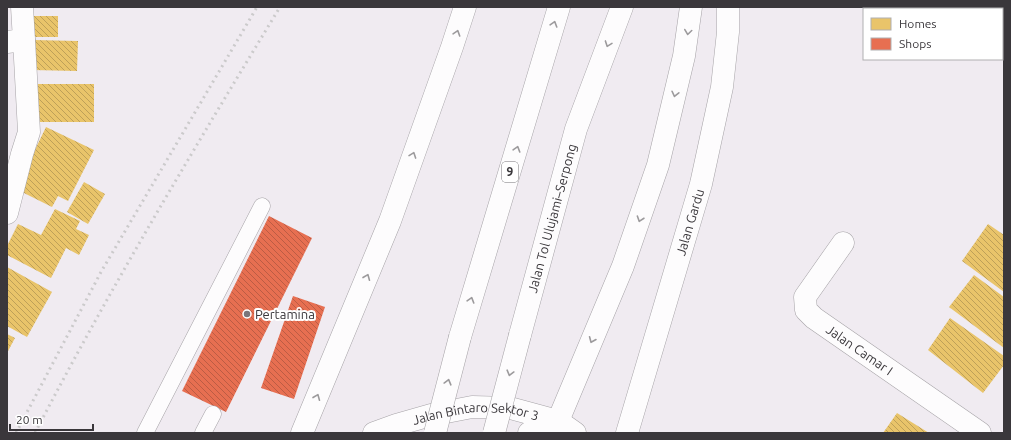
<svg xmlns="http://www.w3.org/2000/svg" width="1011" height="440" font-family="Ubuntu,sans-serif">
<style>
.homes{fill:url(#homes-back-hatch)}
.shops{fill:url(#shops-back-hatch)}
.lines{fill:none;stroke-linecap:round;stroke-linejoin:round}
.lane-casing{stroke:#a6a3a7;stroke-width:17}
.street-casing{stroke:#a6a3a7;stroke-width:23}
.secondary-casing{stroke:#a6a3a7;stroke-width:23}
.highway-casing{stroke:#a6a3a7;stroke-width:23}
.lane{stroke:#fdfcfd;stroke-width:16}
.street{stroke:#fdfcfd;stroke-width:22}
.secondary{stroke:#fdfcfd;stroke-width:22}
.highway{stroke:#fdfcfd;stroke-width:22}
.rail{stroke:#cbcacb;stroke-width:3;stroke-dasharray:2 4;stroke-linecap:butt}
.highway-bridge-casing{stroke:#a6a3a7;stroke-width:23;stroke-linecap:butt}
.highway-bridge{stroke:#fdfcfd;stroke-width:22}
.oneway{stroke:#9c9a9c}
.poi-dot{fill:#7a767b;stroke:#fff;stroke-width:1.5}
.labels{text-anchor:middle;stroke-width:4;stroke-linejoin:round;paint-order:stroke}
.shield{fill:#fff;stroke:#757376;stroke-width:1}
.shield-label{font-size:12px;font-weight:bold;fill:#3a373b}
.street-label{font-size:13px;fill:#3a373b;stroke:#fff}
.poi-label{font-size:13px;fill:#3a373b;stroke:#fff;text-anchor:start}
</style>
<defs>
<pattern id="homes-back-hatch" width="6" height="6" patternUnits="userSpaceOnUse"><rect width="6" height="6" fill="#e9c46a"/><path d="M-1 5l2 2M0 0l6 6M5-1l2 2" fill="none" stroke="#bea058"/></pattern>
<pattern id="shops-back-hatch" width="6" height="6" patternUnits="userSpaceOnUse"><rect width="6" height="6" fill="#e76f51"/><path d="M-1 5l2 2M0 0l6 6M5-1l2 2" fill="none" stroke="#bc5c44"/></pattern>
</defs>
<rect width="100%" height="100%" fill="#f0ebf1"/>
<g class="homes">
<rect x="34" y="16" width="24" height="21"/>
<path d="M33,40L78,41L77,71L32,70Z"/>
<path d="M35,84H94V122H36Z"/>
<path d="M46,127L94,150L68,201L58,196L52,207L16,189Z"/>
<path d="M84,182L105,194L88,224L67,212Z"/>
<path d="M55,209L80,221L76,229L89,235L79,255L66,248L51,278L7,255V246L18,224L41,235Z"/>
<path d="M988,224L1004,235V292L962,261Z"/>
<path d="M7,267L52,292L27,337L7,326Z"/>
<path d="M974,275L1004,297V348L949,307Z"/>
<path d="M950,318L1004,356V365L983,393L928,350Z"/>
<path d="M7,334L15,338L7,353Z"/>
<path d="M897,413L929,433H883Z"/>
</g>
<g class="shops">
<path d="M269,216L312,238L226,412L182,391Z"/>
<path d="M293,296L325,307L294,399L261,388Z"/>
</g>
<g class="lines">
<g class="lane-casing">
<g id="lane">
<path d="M145,433L262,206"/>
<path d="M203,433L213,414"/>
</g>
</g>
<g class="street-casing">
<g id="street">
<path d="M7,42L24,40L22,7"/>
<path d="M7,213L22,154L29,132L24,40"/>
<path id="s1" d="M843,243L805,297L806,310L814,318L980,433"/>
<path id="s2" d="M627,433L701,184L722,87L728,32V7"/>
</g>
</g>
<g class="secondary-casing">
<g id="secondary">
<path id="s3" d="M374,433L396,425L431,415L472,407L510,408L558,421L575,433"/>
<path d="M529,433L542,429L558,421"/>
</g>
</g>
<g class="highway-casing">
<g id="highway">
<path id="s4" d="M520,335L576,129L622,7"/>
<path d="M460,337L559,7"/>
<path d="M558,421L623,266L658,165L684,56L691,7"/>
<path d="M302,433L390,221L452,47L465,7"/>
</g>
</g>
<use href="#lane" class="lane"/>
<use href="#street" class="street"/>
<use href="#secondary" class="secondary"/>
<use href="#highway" class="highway"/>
<g class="rail">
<path d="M16,433L101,272L257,7"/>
<path d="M35,433C110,288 195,147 280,7"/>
</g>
<g class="highway-bridge-casing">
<g id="highway-bridge">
<path d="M435,433L460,337"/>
<path d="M494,433L520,335"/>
</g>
</g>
<use href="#highway-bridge" class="highway-bridge"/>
</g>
<defs><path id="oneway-chevron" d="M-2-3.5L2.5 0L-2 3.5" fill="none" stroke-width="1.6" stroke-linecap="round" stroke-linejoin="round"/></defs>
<g class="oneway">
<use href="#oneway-chevron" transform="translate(554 24) rotate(-73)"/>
<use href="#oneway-chevron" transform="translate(688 32) rotate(98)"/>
<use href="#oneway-chevron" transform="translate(457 33) rotate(-72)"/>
<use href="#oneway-chevron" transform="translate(608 44) rotate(110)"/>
<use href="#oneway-chevron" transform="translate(675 94) rotate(103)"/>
<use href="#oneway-chevron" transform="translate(517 149) rotate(-73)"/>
<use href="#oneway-chevron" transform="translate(413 155) rotate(-70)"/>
<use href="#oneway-chevron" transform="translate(640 219) rotate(109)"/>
<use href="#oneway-chevron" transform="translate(367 277) rotate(-68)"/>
<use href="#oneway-chevron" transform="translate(471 300) rotate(-73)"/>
<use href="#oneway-chevron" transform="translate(592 340) rotate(113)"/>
<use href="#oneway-chevron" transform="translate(510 373) rotate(105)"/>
<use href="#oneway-chevron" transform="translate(448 382) rotate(-75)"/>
<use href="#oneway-chevron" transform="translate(317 397) rotate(-68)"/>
</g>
<circle class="poi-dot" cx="247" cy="314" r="4"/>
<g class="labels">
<rect class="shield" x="502" y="162" width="16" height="20" rx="3"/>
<g class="shield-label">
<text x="510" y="176">9</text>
</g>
<g class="street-label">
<text dy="5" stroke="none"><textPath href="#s4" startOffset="121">Jalan Tol Ulujami–Serpong</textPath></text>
<text dy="5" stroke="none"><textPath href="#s2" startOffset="220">Jalan Gardu</textPath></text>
<text dy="5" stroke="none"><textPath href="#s1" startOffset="146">Jalan Camar I</textPath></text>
<text dy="5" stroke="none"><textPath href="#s3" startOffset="105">Jalan Bintaro Sektor 3</textPath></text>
</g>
<g class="poi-label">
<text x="255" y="319">Pertamina</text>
</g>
</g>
<rect width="1011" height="440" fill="none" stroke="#3a373b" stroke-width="16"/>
<rect x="863" y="8" width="140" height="52" fill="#ffffff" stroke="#b0afb1"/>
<rect x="871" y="18" width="20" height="12" fill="#e9c46a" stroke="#b0afb1"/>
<text x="899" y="28" font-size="12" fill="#3a373b">Homes</text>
<rect x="871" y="38" width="20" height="12" fill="#e76f51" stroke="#b0afb1"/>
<text x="899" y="48" font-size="12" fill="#3a373b">Shops</text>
<path d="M10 424v6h83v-6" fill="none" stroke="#3a373b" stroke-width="2"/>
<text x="16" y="424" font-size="12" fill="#3a373b" stroke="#ffffff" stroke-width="3" paint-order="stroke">20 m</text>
</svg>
